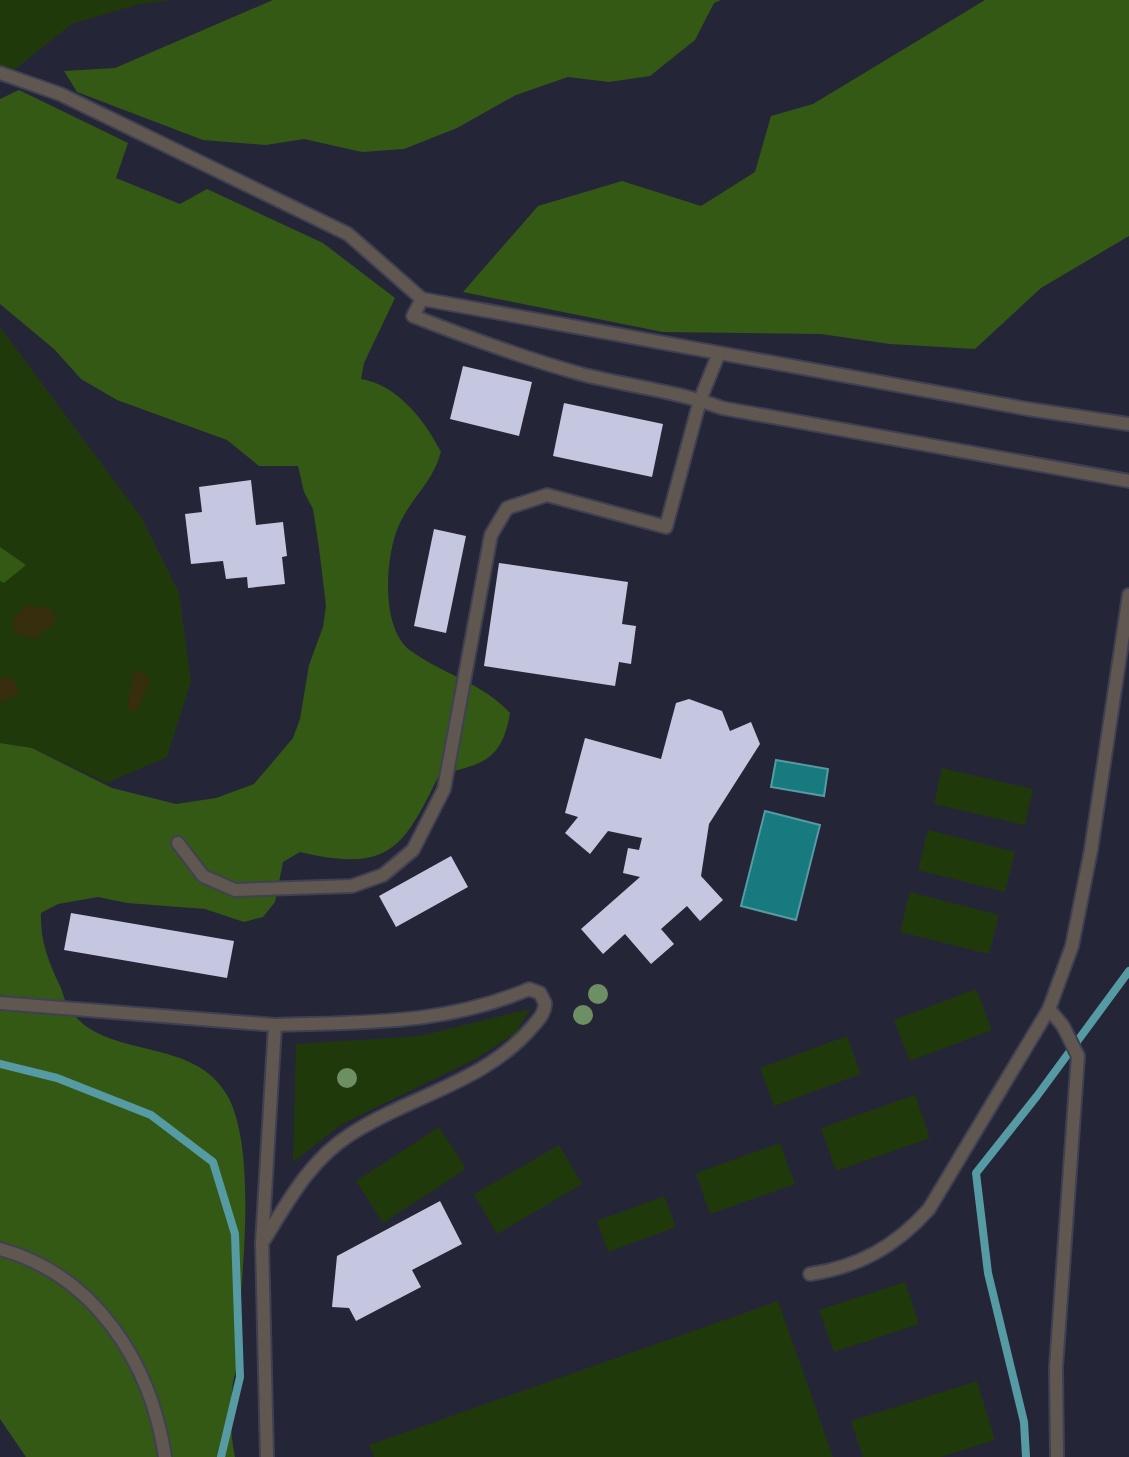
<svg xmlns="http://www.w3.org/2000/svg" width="1129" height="1457" font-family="'DejaVu Sans',sans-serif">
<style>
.green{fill:#20390b}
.forest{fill:#335915}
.sand{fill:#362e0d}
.water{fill:#177a7f;stroke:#569ba3;stroke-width:2}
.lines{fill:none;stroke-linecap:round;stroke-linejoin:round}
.stream{stroke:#569ba3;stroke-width:8}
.building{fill:#c5c6df}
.service-casing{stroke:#404053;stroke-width:16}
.service{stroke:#5f5750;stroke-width:12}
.tree{fill:#6e8e63}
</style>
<rect width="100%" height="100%" fill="#252538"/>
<g class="green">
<path d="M0,0H173L139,4L72,24L0,81Z"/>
<path d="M0,327L142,518L179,593L191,681L167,757L107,783L32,748L0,743Z"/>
<path d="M942,768L1033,789L1025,825L934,804Z"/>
<path d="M928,830L1015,852L1005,892L918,870Z"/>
<path d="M910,892L999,915L989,954L900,932Z"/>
<path d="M976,989L992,1030L910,1061L894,1020Z"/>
<path d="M530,1009L516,1033L477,1058L342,1124L293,1162L296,1044L420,1036Z"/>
<path d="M847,1036L861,1074L774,1106L760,1068Z"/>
<path d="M915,1095L930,1138L836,1171L821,1128Z"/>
<path d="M439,1127L466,1169L383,1223L356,1181Z"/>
<path d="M780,1143L795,1184L710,1214L696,1173Z"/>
<path d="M559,1145L582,1184L497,1234L474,1194Z"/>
<path d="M664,1196L676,1227L608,1252L597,1221Z"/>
<path d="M905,1282L919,1324L834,1352L819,1310Z"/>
<path d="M778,1301L833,1457H374L369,1445Z"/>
<path d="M977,1381L995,1440L941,1457H863L851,1421Z"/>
</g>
<g class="forest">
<path d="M273,0H721L714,3L695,40L650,76L609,82L568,77L516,95L457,128L404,149L362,152L304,139L266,145L203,140L77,92L64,71L115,68Z"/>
<path d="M985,0H1129V236L1041,288L975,349L890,344L821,334L663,332L463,292L538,206L622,181L701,206L755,172L771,116L813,104Z"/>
<path d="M19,90L128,143L116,178L180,204L207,189L323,243L395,298L364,363L361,379C398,385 425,421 441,452C433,482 411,498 399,525C385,556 380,629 411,651C444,675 483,683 510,713C502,762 481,764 439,775C402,852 387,872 300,852L283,862L275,902L263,917L244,922L205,909L127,903L98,897L58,904L41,913C40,940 48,960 59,984C63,991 64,1001 69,1008C102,1061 193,1035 227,1095C253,1140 245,1242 241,1294C240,1315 241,1336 239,1357C238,1366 234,1374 233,1383C230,1406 230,1435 235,1457H26L0,1419V743L32,748L112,788L176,804L216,798L254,784L293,738L300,719L309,665L323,627L326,606L319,548L313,509L304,492L298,466H259L227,440L117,400L81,379L54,349L0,304V99Z"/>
<path d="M0,547L26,565L4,583L0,581Z"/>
</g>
<g class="sand">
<path d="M27,604L39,609L48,606L56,616L53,627L43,630L37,638L23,636L14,631L12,620Z"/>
<path d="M134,670L147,675L149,681L138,710H127Z"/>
<path d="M8,676L15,681L19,694L0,703V679Z"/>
</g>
<g class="water">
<path d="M776,760L828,769L824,796L771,787Z"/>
<path d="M765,811L820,825L796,920L741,906Z"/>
</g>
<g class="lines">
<g class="stream">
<path d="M0,1064L57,1078L151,1115L213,1162L235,1234L240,1377L221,1457"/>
<path d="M1026,1457L1024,1422L988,1273L976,1173L1037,1096L1129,971"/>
</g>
</g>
<g class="building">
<path d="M463,366L532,382L519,436L450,419Z"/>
<path d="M564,403L663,424L652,477L553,456Z"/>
<path d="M251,480L256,525L283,522L287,556L282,557L285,584L248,588L247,577L226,579L223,561L191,564L185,514L202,512L199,487Z"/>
<path d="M434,529L466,536L446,633L414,626Z"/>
<path d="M499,563L628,582L622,624L636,626L631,664L619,662L615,686L484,666Z"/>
<path d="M689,699L722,711L730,731L751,722L760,744L709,824L701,876L723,900L700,921L687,906L661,929L674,944L651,964L625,934L603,954L581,929L640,877L623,873L628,848L639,850L642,838L608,831L590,854L565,833L578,817L565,813L585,738L661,759L676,703Z"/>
<path d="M451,856L468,887L396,927L379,896Z"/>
<path d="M71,913L234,941L227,978L64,950Z"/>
<path d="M440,1201L462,1244L412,1270L421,1287L356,1321L349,1308L332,1307L337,1256Z"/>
</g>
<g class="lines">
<g class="service-casing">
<g id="service">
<path d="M0,73L60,94L348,234L422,299"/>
<path d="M1129,424L1028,409L422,299L413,316C469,338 524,358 581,374C628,386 677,391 722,408L1129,481"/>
<path d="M178,843L203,876L235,890L352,886L383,875L413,850L444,789L491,535L507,508L547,495L666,527L700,400L719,353"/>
<path d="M0,1003L275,1025L262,1243L267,1457"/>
<path d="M264,1240C289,1200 310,1160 351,1134C411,1095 485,1083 533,1026C539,1019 545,1013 545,1003L540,993L529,989C445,1025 365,1022 275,1025"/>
<path d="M0,1249C95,1275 151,1363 165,1457"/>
<path d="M810,1274C859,1267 896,1246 929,1209L1049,1009"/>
<path d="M1057,1457L1056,1367L1078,1056L1063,1026L1049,1009L1072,946L1091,850L1129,595"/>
</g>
</g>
<use href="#service" class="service"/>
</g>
<g class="tree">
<circle cx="598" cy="994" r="10"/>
<circle cx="583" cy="1015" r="10"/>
<circle cx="347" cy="1078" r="10"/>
</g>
</svg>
